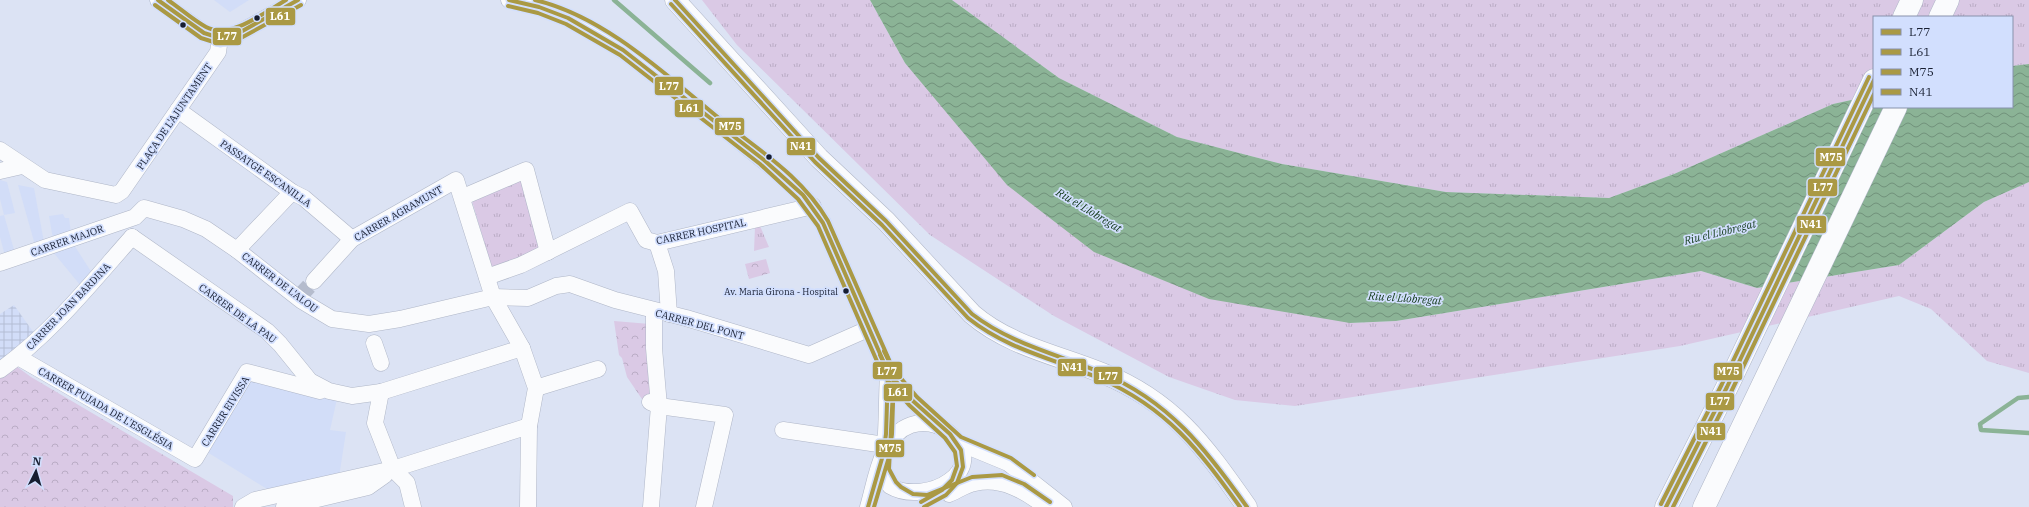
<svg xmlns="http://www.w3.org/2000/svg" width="2029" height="507" font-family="'IBM Plex Serif',serif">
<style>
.built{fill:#d2ddf8}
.industrial{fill:url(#industrial-grid)}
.grass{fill:url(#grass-tufts)}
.park{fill:url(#park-crowns)}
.water{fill:url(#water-waves)}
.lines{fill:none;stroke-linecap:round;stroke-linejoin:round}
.stream{stroke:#8bb396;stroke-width:4.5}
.minor-tunnel{stroke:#b5bccd;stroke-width:16;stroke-dasharray:16 8;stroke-linecap:butt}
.minor-casing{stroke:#afb6c7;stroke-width:17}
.major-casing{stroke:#afb6c7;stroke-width:21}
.highway-casing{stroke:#afb6c7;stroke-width:23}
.minor{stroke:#fafbfd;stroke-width:16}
.major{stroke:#fafbfd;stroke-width:20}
.highway{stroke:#fafbfd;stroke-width:22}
.bus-1-casing{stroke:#d2dffe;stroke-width:7}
.bus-2-casing{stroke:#d2dffe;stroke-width:7}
.bus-3-casing{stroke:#d2dffe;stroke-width:7}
.bus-4-casing{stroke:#d2dffe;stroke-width:7}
.bus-1{stroke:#a94;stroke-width:4}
.bus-2{stroke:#a94;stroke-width:4}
.bus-3{stroke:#a94;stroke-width:4}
.bus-4{stroke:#a94;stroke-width:4}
.bus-dot{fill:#171e31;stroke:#d2dffe;stroke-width:1.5}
.labels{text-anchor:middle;stroke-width:3.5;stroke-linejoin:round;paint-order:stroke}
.bus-label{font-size:9px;fill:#171e31;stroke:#d2dffe;text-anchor:end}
.street-label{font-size:10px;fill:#171e31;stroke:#d2dffe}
.water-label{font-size:11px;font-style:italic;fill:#0f3715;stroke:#d2dffe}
.line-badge{stroke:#d2dffe;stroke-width:1.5}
.badge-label{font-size:11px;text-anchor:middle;font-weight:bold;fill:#fff}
</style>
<defs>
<pattern id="industrial-grid" width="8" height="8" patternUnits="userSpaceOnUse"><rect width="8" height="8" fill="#d2ddf8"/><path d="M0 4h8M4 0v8" fill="none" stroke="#b4bdd5"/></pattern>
<pattern id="grass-tufts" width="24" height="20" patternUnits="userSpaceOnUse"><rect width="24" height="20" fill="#dac9e5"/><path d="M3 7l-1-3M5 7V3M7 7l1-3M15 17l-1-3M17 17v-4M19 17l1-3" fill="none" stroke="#baacc5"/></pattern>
<pattern id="park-crowns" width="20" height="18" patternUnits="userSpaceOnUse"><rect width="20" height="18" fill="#dac9e5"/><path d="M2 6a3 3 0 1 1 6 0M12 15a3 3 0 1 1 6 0" fill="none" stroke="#baacc5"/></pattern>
<pattern id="water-waves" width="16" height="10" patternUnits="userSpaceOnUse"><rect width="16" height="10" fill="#8bb396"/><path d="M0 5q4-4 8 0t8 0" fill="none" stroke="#71917b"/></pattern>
</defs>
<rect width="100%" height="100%" fill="#dce3f4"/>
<g class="built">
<path d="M214,0H249L230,12Z"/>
<path d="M0,180L7,182L15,213L4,215L15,253L5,256L0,237V216L4,215L0,199Z"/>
<path d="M18,185L34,188L44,242L35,245Z"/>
<path d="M63,214L65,218H69L71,233L53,239L49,216Z"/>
<path d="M74,245L92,273L81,286L53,252Z"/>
<path d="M250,376L337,399L330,430L346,432L339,477L272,492L207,452Z"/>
</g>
<path class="industrial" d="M14,305L34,333L0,361V314Z"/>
<g class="grass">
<path d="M702,0H870L905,63L1350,323L1396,321L1701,271L1757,288L1899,265L1984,202L2029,182V373L1987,361L1931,309L1899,296L1680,346L1295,406L1235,400L1169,377L1054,316L930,235L737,45Z"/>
<path d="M952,0H2029V64L2012,66V17H1874V95L1833,104L1674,174L1609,198L1446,192L1282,164L1177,137L1059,78Z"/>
<path d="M525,176L542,251L493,272L472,201Z"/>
<path d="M760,226L769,247L754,251L755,227Z"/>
</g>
<g class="park">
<path d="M766,259L770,273L749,279L745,264Z"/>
<path d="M614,321L650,324L654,397L646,405L627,377L622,358L619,355Z"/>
<path d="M16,366L31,377L233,496V507H0V377Z"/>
</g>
<path class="water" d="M870,0H952L1059,78L1177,137L1282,164L1446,192L1609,198L1674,174L1833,104L1874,95V107H2012V66L2029,64V182L1984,202L1899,265L1757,288L1701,271L1396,321L1350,323L1209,299L1094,252L1007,185L905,63Z"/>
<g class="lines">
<g class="stream">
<path d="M614,0L710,83"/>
<path d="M2029,397L2018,398L1980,424L1981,430L2029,433"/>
</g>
<path class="minor-tunnel" d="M298,298L314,281"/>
<g class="minor-casing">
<g id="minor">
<path d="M158,0L204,33L220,38L237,34L298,0"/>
<path d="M509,0C579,11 636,59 690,102C721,126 752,151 782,176C799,190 812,204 823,223L888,372L913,401L940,427"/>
<path d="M178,110L292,192L304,198L352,239"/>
<path d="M0,150L45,180L116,195L122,191L218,52L220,38"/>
<path d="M0,171L22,166"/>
<path d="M463,197L526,170L548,252"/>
<path d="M132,237L267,331L280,344L310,381L329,391L352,396L381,392L522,348"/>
<path d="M657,243L666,271L669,314"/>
<path d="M237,250L292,192"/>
<path d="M0,263L135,217L144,208L183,219L206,229L237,250L302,301L332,319L369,324L400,319L493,297L528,298L556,286L570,284L615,300L686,318L809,355L868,329"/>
<path d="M487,277L521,265L630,211L646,240L657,243L813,206"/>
<path d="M314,281L352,239L456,180L493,297L522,348L536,388L529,426L528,507"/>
<path d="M374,343L381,363"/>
<path d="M18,357L195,459L247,372L320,391"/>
<path d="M0,370C51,334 91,283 132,237"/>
<path d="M536,388L598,369"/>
<path d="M381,392L375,423L393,469L407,483L413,507"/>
<path d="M650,402L659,406L725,415L704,507"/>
<path d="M783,430L885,445"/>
<path d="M957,442L1008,463L1064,507"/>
<path d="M949,494C957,491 966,484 975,483C1002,477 1025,491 1046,507"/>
<path d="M243,507L255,500L393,469L529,426"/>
<path d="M284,507L368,487L385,475"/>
<path d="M651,507L659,406L654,348V311"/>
<path d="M868,507C876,480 881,435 911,425C923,421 938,423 948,432C994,470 925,507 890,486C887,481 884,475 883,469C882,457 885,445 886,433C887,413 887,392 888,372"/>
</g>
</g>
<g class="major-casing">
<path id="major" d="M675,0L819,158L886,221L972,314C1009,346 1058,355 1102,373C1174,402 1204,446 1247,507"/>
</g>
<g class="highway-casing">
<g id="highway">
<path d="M1904,17L1912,0"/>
<path d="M1940,17L1948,0"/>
<path d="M1666,507L1727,387L1874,80"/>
<path d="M1704,507L1896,107"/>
</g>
</g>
<use href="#minor" class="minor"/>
<use href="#major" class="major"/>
<use href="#highway" class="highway"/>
<g class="bus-1-casing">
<g id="bus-1">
<path d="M158,0L204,33L220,38L237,34L298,0"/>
<path d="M509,0L539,7L568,18L623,50L764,160L803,195L823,223L888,372L913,401L950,434L961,450L963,467L957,483L946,495L924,507"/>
<path d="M675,0L819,158L886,221L972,314C1011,344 1057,354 1102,373C1169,401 1206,449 1247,507"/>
<path d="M868,507L883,455L886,434L888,372L880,355"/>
<path d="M1666,507L1727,387L1874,80"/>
</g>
</g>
<g class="bus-2-casing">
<g id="bus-2">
<path d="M155,5L201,38L220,44L239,39L301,5"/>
<path d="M508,6L538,13L566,24L620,55L760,164L798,199L818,226L883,375L909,405L945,438L955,452L957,466L952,480L942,490L921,502"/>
<path d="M874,507L889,457L892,434L894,372L885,352"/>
</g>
</g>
<g class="bus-3-casing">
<g id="bus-3">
<path d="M168,0C181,9 193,20 206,27C230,40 265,12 286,0"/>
<path d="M535,0C607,17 669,78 725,123C763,153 803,178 828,221L894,371L889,469L896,482L901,487L913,494L927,495L972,477L1002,475L1024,484L1050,502"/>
<path d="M884,351L893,369L917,397L961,437L1011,458L1034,475"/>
<path d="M1661,504L1722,384L1869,77"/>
</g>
</g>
<g class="bus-4-casing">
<g id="bus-4">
<path d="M671,4L815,162L882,225L968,318C1008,350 1055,359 1101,379C1167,408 1199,450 1240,507"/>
<path d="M1673,507L1732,390L1874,94"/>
</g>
</g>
<use href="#bus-1" class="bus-1"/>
<use href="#bus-2" class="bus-2"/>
<use href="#bus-3" class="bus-3"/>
<use href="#bus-4" class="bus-4"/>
</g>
<g class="bus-dot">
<circle cx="257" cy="18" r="3.5"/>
<circle cx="183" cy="25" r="3.5"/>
<circle cx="769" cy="157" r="3.5"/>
<circle cx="846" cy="291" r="3.5"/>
</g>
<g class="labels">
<g class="bus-label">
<text x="838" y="295">Av. Maria Girona - Hospital</text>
</g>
<g class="street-label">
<text transform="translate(174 116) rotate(-56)" y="4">PLAÇA DE L'AJUNTAMENT</text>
<text transform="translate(266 173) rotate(35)" y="4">PASSATGE ESCANILLA</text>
<text transform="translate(398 213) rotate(-30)" y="4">CARRER AGRAMUNT</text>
<text transform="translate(701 231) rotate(-12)" y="4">CARRER HOSPITAL</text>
<text transform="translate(67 240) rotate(-19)" y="4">CARRER MAJOR</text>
<text transform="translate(280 282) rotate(37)" y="4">CARRER DE L'ALOU</text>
<text transform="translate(68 306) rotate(-46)" y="4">CARRER JOAN BARDINA</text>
<text transform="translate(238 313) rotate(36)" y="4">CARRER DE LA PAU</text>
<text transform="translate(700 324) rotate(15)" y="4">CARRER DEL PONT</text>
<text transform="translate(106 408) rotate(30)" y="4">CARRER PUJADA DE L'ESGLÉSIA</text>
<text transform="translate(225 411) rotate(-58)" y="4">CARRER EIVISSA</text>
</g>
<g class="water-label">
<text transform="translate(1089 210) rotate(31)" y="4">Riu el Llobregat</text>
<text transform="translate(1720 232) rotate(-14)" y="4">Riu el Llobregat</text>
<text transform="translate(1405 298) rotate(4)" y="4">Riu el Llobregat</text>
</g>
</g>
<g class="line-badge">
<rect x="265" y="7" width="31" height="19" rx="4" fill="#a94"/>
<rect x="212" y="27" width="30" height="19" rx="4" fill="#a94"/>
<rect x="654" y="76" width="30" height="20" rx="4" fill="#a94"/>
<rect x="674" y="99" width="30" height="19" rx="4" fill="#a94"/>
<rect x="714" y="117" width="31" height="19" rx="4" fill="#a94"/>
<rect x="786" y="137" width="30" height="19" rx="4" fill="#a94"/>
<rect x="1815" y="147" width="31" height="20" rx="4" fill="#a94"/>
<rect x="1807" y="178" width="31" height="19" rx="4" fill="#a94"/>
<rect x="1796" y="215" width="31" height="19" rx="4" fill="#a94"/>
<rect x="1057" y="358" width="30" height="19" rx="4" fill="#a94"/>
<rect x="872" y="361" width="31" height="19" rx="4" fill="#a94"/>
<rect x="1713" y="362" width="30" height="19" rx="4" fill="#a94"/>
<rect x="1093" y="366" width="30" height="19" rx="4" fill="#a94"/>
<rect x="883" y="383" width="30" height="19" rx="4" fill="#a94"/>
<rect x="1705" y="392" width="30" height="19" rx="4" fill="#a94"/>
<rect x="1696" y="422" width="30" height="19" rx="4" fill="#a94"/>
<rect x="875" y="439" width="30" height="19" rx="4" fill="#a94"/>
</g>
<g class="badge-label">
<text x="280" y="20">L61</text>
<text x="227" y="40">L77</text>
<text x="669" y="90">L77</text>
<text x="689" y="112">L61</text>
<text x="730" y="130">M75</text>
<text x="801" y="150">N41</text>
<text x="1831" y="161">M75</text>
<text x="1823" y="191">L77</text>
<text x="1811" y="228">N41</text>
<text x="1072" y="371">N41</text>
<text x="887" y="375">L77</text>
<text x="1728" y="375">M75</text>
<text x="1108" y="380">L77</text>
<text x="898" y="396">L61</text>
<text x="1720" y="405">L77</text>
<text x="1711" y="435">N41</text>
<text x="890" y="452">M75</text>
</g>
<rect x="1873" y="16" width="140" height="92" fill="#d2dffe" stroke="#8792ac"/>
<rect x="1881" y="29" width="20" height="6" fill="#aa9944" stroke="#8792ac"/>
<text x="1909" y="36" font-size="12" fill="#171e31">L77</text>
<rect x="1881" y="49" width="20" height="6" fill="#aa9944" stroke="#8792ac"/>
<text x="1909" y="56" font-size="12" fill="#171e31">L61</text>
<rect x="1881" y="69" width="20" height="6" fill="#aa9944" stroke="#8792ac"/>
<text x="1909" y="76" font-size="12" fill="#171e31">M75</text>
<rect x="1881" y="89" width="20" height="6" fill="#aa9944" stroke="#8792ac"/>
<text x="1909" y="96" font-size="12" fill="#171e31">N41</text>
<g transform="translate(36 471) rotate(5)" stroke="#d2dffe" stroke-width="3" paint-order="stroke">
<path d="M0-3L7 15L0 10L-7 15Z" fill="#171e31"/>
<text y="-6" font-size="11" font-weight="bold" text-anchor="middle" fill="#171e31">N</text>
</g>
</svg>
